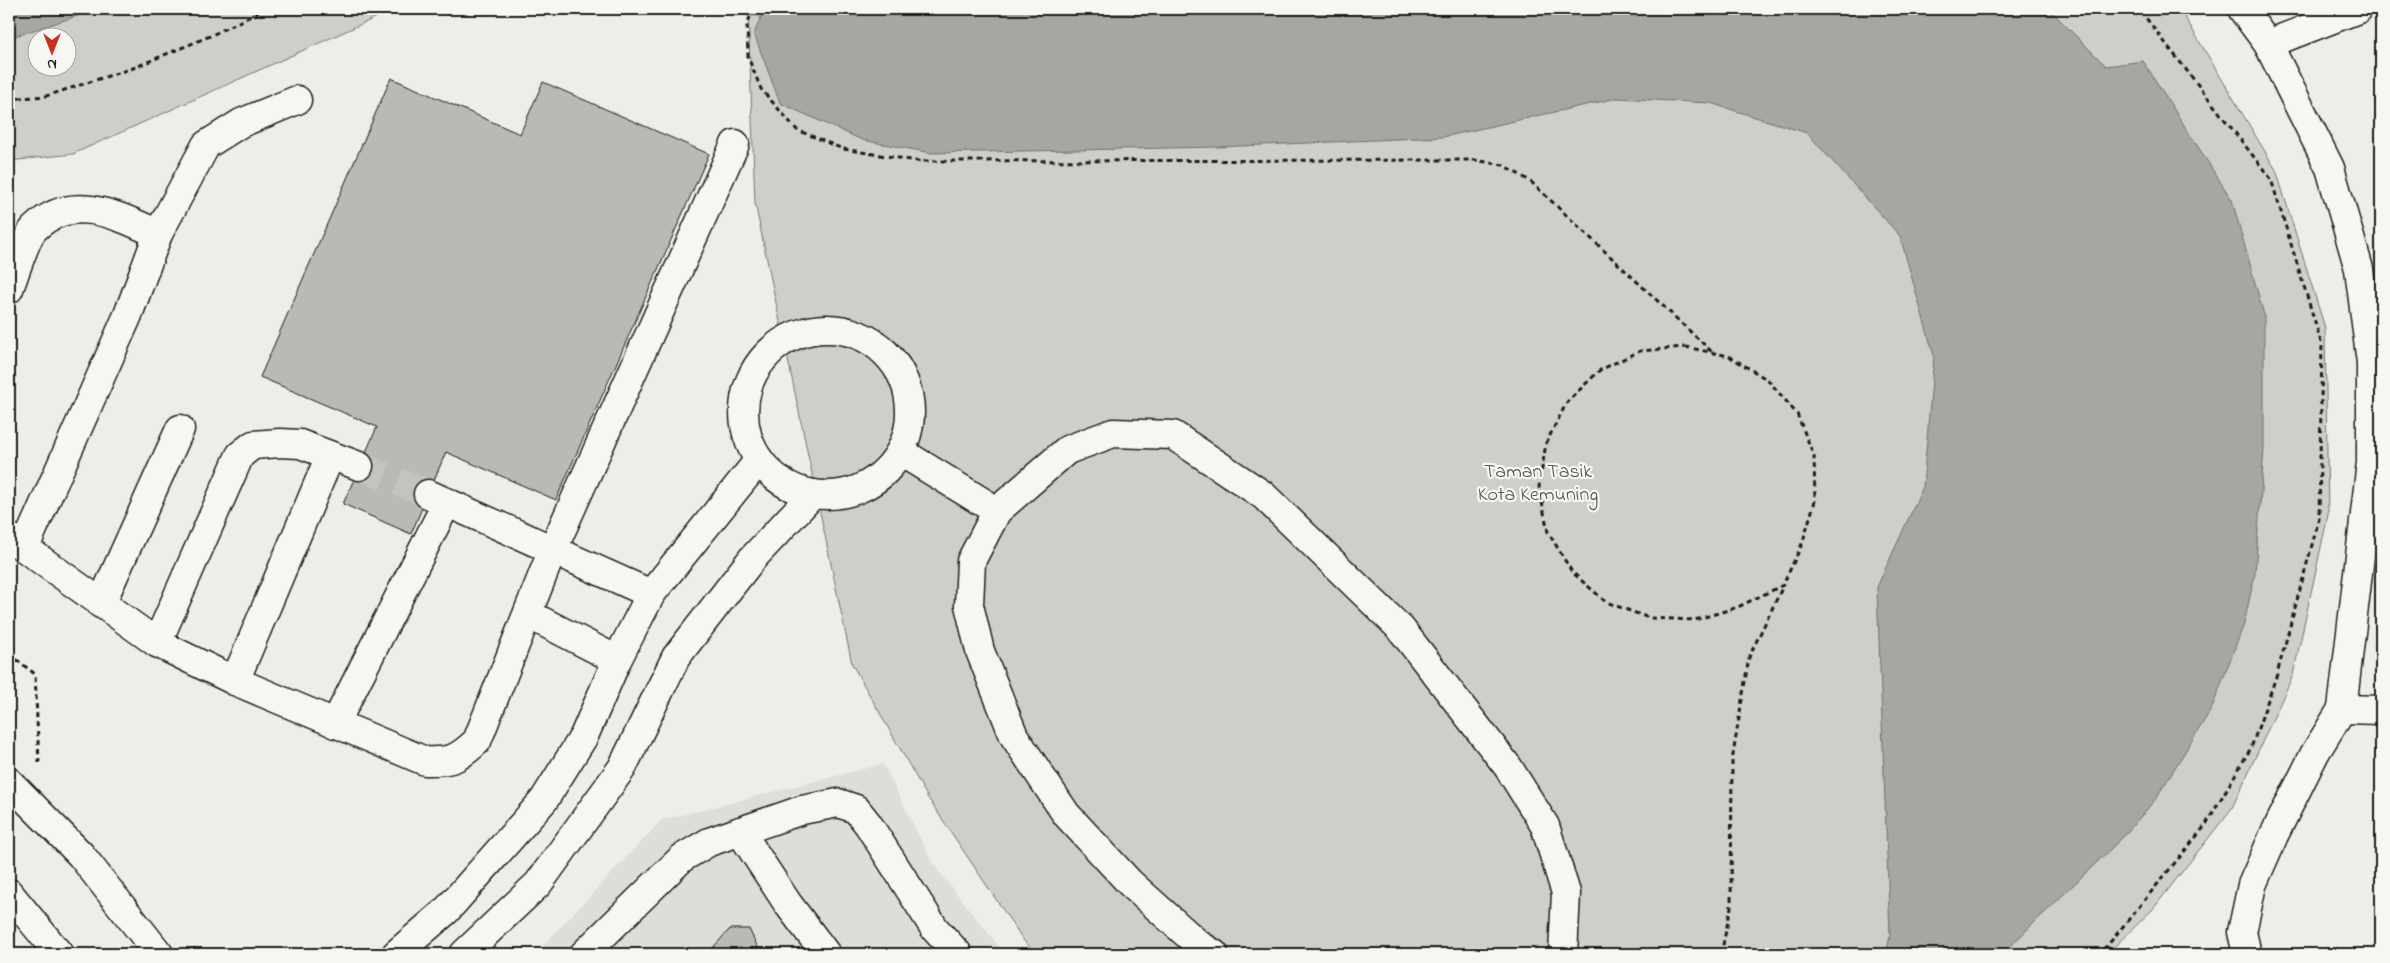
<svg xmlns="http://www.w3.org/2000/svg" width="2390" height="963" font-family="'Indie Flower',sans-serif">
<style>
.built{fill:#ddddda}
.green{fill:#cececb;stroke:#757574;fill-rule:evenodd}
.water{fill:#a6a6a3;stroke:#6f6f6d}
.building{fill:#b9b9b6;stroke:#1c1c1c}
.lines{fill:none;stroke-linecap:round;stroke-linejoin:round}
.minor-tunnel{stroke:#c3c3c0;stroke-width:28;stroke-dasharray:28 14;stroke-linecap:butt}
.minor-casing{stroke:#1c1c1c;stroke-width:31}
.major-casing{stroke:#1c1c1c;stroke-width:31}
.path{stroke:#1c1c1c;stroke-width:3;stroke-dasharray:5 4;stroke-linecap:butt}
.minor{stroke:#f6f6f2;stroke-width:28}
.major{stroke:#f6f6f2;stroke-width:28}
.labels{text-anchor:middle;stroke-width:4.5;stroke-linejoin:round;paint-order:stroke}
.park-label{font-size:20px;fill:#515151;stroke:#f6f6f2}
</style>
<rect width="100%" height="100%" fill="#edede9"/>
<filter id="ink" filterUnits="userSpaceOnUse"><feTurbulence type="fractalNoise" baseFrequency=".02" numOctaves="2"/><feDisplacementMap in="SourceGraphic" scale="10" xChannelSelector="R" yChannelSelector="G"/><feConvolveMatrix kernelMatrix="1 2 1 2 8 2 1 2 1" color-interpolation-filters="sRGB"/></filter>
<g filter="url(#ink)">
<path class="built" d="M883,764L933,864L1005,954H535L662,820Z"/>
<g class="green">
<path d="M9,9H380L377,17L73,154L9,161ZM38,38H68V68H38Z"/>
<path d="M748,9H2180L2276,170L2325,328L2328,515L2293,675L2232,808L2153,909L2107,954H1037L1024,941L928,798L852,664L755,203Z"/>
</g>
<g class="water">
<path d="M9,9H99L9,38Z"/>
<path d="M764,9H2052L2053,13L2106,66L2143,61L2232,200L2264,315V449L2255,573L2244,624L2212,708L2155,800L2122,838L2004,952L2000,954H1886L1890,936L1877,587L1923,487L1934,356L1900,236L1807,133L1710,103L1617,98L1443,137L1218,147L931,153L862,140L780,103L754,34Z"/>
</g>
<g class="building">
<path d="M391,78L520,134L543,82L709,154L556,500L446,452L411,534L343,504L377,427L260,377Z"/>
<path d="M730,929H749L761,954H707Z"/>
</g>
<g class="lines">
<path class="minor-tunnel" d="M359,466L428,494"/>
<g class="minor-casing">
<g id="minor">
<path d="M2242,9L2268,44L2330,168L2359,269L2371,363V462L2342,709L2315,753L2274,835L2252,885L2242,932L2247,954"/>
<path d="M2268,44L2358,9"/>
<path d="M9,289C14,276 26,237 34,229C71,191 119,216 158,234"/>
<circle cx="827" cy="412" r="83"/>
<path d="M901,452L997,511"/>
<path d="M428,494L651,594"/>
<path d="M9,537L157,643L235,681L425,761C451,762 458,759 477,741L553,549L735,144"/>
<path d="M25,547L128,315L158,234L206,145L241,123L297,100"/>
<path d="M101,604L180,429"/>
<path d="M528,614L617,660"/>
<path d="M157,643L240,455L253,445L280,443L300,444L359,466"/>
<path d="M235,681L330,456"/>
<path d="M2342,709L2381,710"/>
<path d="M335,724L447,502"/>
<path d="M740,831L788,904L826,954"/>
<path d="M396,954L446,911L544,800L584,736L617,660L651,594L759,460"/>
<path d="M464,954L538,884L622,768L676,657L752,559L813,494"/>
<path d="M584,954L682,858L709,842L802,810L838,803L856,809L868,824L935,929L958,954"/>
<path d="M1214,954L1198,944L1130,883L1066,814L1014,736L980,651L969,605L971,561L997,511L1067,450L1113,433L1173,435L1263,495L1401,629L1508,767L1545,826L1566,893L1563,954"/>
</g>
</g>
<g class="major-casing">
<g id="major">
<path d="M9,782L81,855L159,954"/>
<path d="M9,893L59,954"/>
</g>
</g>
<g class="path">
<path d="M754,9L747,24L748,57L761,89L797,130L843,149L917,161L1475,160L1503,165L1530,181L1712,352"/>
<path d="M9,99L46,96L133,68L210,36L265,9"/>
<path d="M1685,347L1729,356L1768,380L1797,414L1814,456L1815,501L1802,544L1783,585L1738,607L1695,620L1649,618L1606,602L1572,572L1548,532L1539,487L1546,443L1567,402L1600,370L1640,351Z"/>
<path d="M9,654L35,674L39,763"/>
<path d="M193,948L198,954"/>
<path d="M1721,954L1731,907L1732,761L1749,657L1783,586"/>
<path d="M2096,954L2107,946L2205,826L2251,748L2277,674L2319,519L2322,345L2271,179L2139,9"/>
</g>
<use href="#minor" class="minor"/>
<use href="#major" class="major"/>
</g>
</g>
<g class="labels">
<g class="park-label">
<text x="1538" y="477">Taman Tasik<tspan x="1538" dy="23">Kota Kemuning</tspan></text>
</g>
</g>
<rect width="2390" height="963" fill="none" stroke="#f6f6f2" stroke-width="30"/>
<rect x="15" y="15" width="2360" height="933" fill="none" stroke="#1c1c1c" stroke-width="2" filter="url(#ink)"/>
<g transform="translate(52 52) rotate(180)"><circle r="24" fill="#f6f6f2" stroke="#9f9f9c"/>
<path d="M0-4L9 19L0 12L-9 19Z" fill="#c8321e"/>
<text y="-8" font-size="14" font-weight="bold" text-anchor="middle" fill="#1c1c1c">N</text>
</g>
</svg>
